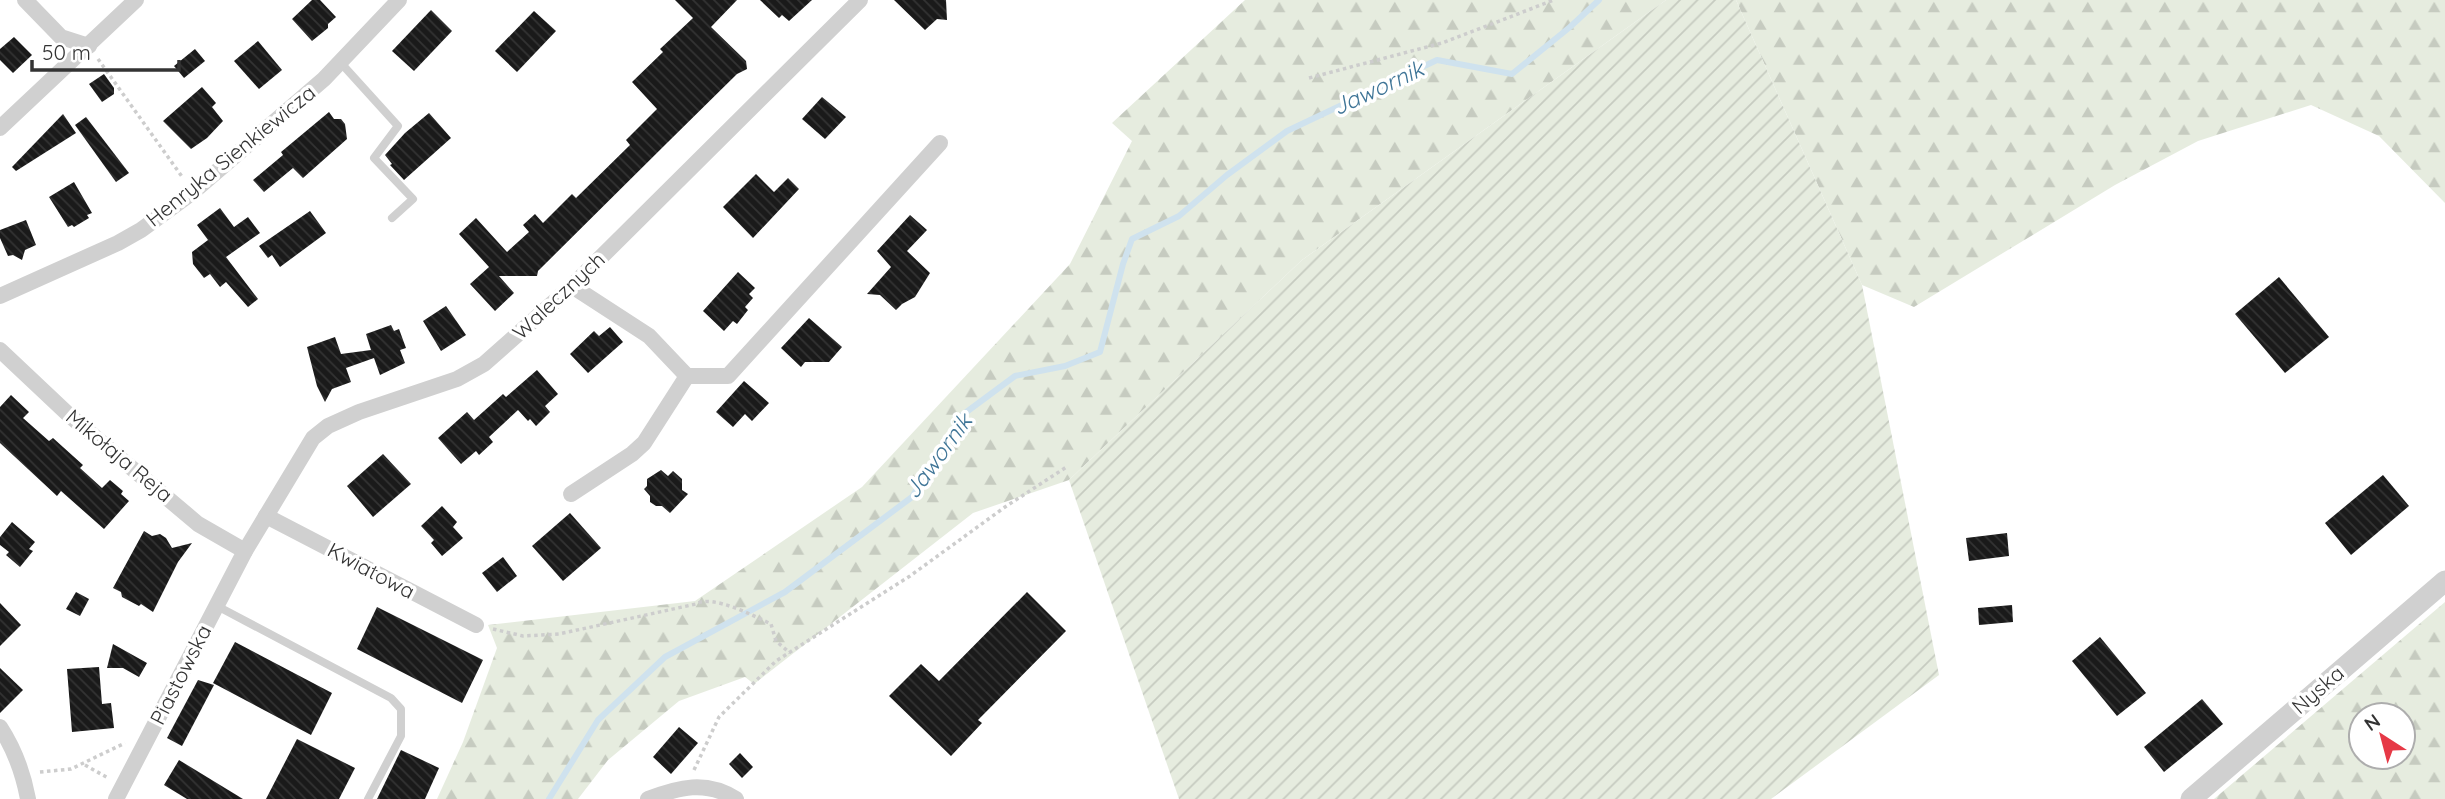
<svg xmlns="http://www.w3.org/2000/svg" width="2445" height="799" font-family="Quicksand,sans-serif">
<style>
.forest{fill:url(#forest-firs);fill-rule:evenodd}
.garden{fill:url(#garden-furrows)}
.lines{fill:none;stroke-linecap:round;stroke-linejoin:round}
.stream{stroke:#cfe2ee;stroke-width:6}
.building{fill:url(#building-back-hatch)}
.path{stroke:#cdcdcd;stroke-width:3.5;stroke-dasharray:3.5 3.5;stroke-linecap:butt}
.service{stroke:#d0d0d0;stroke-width:8}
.minor{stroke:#d0d0d0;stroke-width:16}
.tertiary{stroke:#d0d0d0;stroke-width:21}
.labels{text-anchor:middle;stroke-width:7;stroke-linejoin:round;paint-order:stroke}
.street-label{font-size:21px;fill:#333;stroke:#fff}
.water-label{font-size:23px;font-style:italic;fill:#3f7597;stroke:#fff}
</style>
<defs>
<pattern id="forest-firs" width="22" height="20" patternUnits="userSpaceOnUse" patternTransform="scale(1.75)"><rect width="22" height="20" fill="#e6ecdf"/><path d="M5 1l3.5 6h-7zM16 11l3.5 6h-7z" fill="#c6cbc0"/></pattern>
<pattern id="garden-furrows" width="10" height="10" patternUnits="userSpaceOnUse" patternTransform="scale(1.75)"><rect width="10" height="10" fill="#e6ecdf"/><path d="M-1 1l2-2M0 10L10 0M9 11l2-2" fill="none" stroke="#c6cbc0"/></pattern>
<pattern id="building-back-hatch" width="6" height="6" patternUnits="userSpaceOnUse" patternTransform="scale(1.75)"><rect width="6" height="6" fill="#1a1a1a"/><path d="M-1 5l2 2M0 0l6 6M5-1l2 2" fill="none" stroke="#333"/></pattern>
</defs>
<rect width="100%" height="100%" fill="#fff"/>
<g class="forest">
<path d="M1245,0H1666L1302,260L1069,480L973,513L754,684L745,677L679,701L608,760L578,799H437L463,742L497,648L488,625L695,601L862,487L1070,264L1132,141L1112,123Z"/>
<path d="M1736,0H2445V203L2379,136L2311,105L2198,141L2115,185L1914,307L1862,285Z"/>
<path d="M2445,602V799H2214ZM2361,715H2403V757H2361Z"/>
</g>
<path class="garden" d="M1666,0H1736L1862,285L1939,675L1771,799H1179L1069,480L1302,260Z"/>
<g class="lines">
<path class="stream" d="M549,799L598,720L665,657L785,592L912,497L961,416L1015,376L1065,366L1100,352L1123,264L1132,239L1179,216L1227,175L1287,131L1437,60L1512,74L1570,27L1599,0"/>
</g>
<g class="building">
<path d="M312,0H320L336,17L328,24V28L312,41L292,19Z"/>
<path d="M675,0H737L711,27L746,61L747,69L737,74L668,142L538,271L537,276H499L514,293L495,311L470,284L489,267L459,234L476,218L507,252L529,232L523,225L535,214L543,223L572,194L576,198L630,145L626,140L657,109L632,82L663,52L660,49L693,18Z"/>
<path d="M760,0H812L789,21L782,15L779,18Z"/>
<path d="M894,0H946L947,20L937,19L925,30Z"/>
<path d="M431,10L452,31L414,71L392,51Z"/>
<path d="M534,11L556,31L517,72L495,51Z"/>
<path d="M14,37L32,55L13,73L0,60V49Z"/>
<path d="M258,41L282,70L259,89L234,61Z"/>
<path d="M195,49L205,61L184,78L174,66Z"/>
<path d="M104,74L114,88V94L102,102L89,84Z"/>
<path d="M202,87L216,103L212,107L223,121L207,138L191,149L163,121Z"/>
<path d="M822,97L846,117L825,139L802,119Z"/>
<path d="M329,112L334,119H341L345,124L347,139L303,178L293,168L264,192L253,180L283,155L281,152Z"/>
<path d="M429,113L451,138L404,180L390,165L392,164L385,155L405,133Z"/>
<path d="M63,114L76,133L16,171L12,167Z"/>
<path d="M86,117L129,173L116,182L75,125Z"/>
<path d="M756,174L774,192L788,178L799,189L753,238L723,207Z"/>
<path d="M74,182L92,213L87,215L89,218L74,227L72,225L68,227L49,197Z"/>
<path d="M220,208L234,227L248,217L260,233L226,257L258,299L248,307L226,282L220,287L210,274L204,278L193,264L192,252L208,240L197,225Z"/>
<path d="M310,211L326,233L280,267L272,255L268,258L259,246Z"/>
<path d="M910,215L927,230L907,251L930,273L915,297L902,304L896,310L880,295L867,294L891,267L877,251Z"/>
<path d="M26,220L36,245L25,250L22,260L13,255L8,256L0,238V230Z"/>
<path d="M738,272L755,288L749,294L753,298L745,307L748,310L737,324L733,321L724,331L703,311Z"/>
<path d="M2279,277L2329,337L2285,373L2235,314Z"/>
<path d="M446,306L466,335L441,351L423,321Z"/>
<path d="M809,318L842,347L829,362H805L801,367L781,348Z"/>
<path d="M391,325L394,331L399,329L406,348L400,350L405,363L380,375L374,358L346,368L351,382L332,389L325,402L317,386L307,347L335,337L341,354L371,350L366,334Z"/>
<path d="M610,327L623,342L588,373L570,354L594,331L599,336Z"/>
<path d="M537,370L558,394L545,406L550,412L536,426L530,419L528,421L518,410L489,437L493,442L479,455L476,451L461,464L438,438L467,412L474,420L503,394L506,397Z"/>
<path d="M744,381L769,403L752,421L745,414L733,427L716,412Z"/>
<path d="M11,395L29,412L23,418L49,441L53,438L83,465L80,468L102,488L110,480L123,491L121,494L129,501L104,529L61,491L57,496L0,443V407Z"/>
<path d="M383,454L411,484L373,517L347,486Z"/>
<path d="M661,470L668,476L673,471L682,479V490L688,494L670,513L662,506H656L650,502V496L644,489L647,486V479Z"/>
<path d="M2383,475L2409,506L2351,555L2325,523Z"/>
<path d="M442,506L457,522L453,527L463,538L442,556L431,543L434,540L421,526Z"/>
<path d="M570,513L601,548L563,581L532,546Z"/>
<path d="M12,522L35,542L29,549L33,551L20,567L6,555L9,552L0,545V537Z"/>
<path d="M144,531L152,536L160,534L166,538L172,548L192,543L178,562L153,612L141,604L139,606L122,597L121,592L113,588Z"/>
<path d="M2007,533L2009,556L1969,561L1966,538Z"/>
<path d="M503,557L517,576L497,592L482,573Z"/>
<path d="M76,592L89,599L80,616L66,609Z"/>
<path d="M1027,592L1066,631L978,720L982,723L951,756L889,696L921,664L939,681Z"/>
<path d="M0,603L21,625L0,646Z"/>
<path d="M2012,605L2013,622L1979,625L1978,608Z"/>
<path d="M377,607L483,660L462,703L357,649Z"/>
<path d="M2100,637L2146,693L2117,716L2072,661Z"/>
<path d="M235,642L332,693L311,735L213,683Z"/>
<path d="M113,644L147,663L139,677L123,668H107Z"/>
<path d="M99,667L102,704L111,703L114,728L72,732L67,669Z"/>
<path d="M0,668L23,690L0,713Z"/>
<path d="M198,680L214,685L182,746L167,738Z"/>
<path d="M2202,699L2223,724L2164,772L2144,747Z"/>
<path d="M679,727L698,743L671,774L653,757Z"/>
<path d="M297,739L355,768L339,799H266Z"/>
<path d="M401,750L439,768L425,799H377Z"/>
<path d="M740,753L753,767L742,778L729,764Z"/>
<path d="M179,760L243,799H187L164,785Z"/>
</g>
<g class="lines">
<g class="path">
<path d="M98,59L183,178"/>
<path d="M1309,78L1442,43L1554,0"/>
<path d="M493,629L523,636L559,634L696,604C712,594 754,616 771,624L776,641L790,653"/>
<path d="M85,765L108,778"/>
<path d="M694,770L719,717L776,661L910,576L1005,507L1068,466"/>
<path d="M40,772L71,769L125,743"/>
</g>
<g class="service">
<path d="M340,62L398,126L374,158L413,199L392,218"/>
<path d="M217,606L391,698L401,709V736L368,799"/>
</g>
<g class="minor">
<path d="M25,0L61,37L89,46"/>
<path d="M0,128L136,0"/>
<path d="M572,286L649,336L687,376H728L940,143"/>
<path d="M0,296L118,243L141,230L193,192L324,79L399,0"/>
<path d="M0,350L70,416L198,524L245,551"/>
<path d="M571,494L632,454L644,443L687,376"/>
<path d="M266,516L476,625"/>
<path d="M0,727C15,750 23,772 28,799"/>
<path d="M116,799L245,551L313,438L328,426L359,412L457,379L484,364L572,286L860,0"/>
<path d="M648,799C679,787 706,780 736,799"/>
</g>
<path class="tertiary" d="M2191,799L2445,581"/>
</g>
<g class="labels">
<g class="street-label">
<text transform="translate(231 156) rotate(-39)" y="7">Henryka Sienkiewicza</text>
<text transform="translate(559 296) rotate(-43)" y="7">Walecznych</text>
<text transform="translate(119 456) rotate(40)" y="7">Mikołaja Reja</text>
<text transform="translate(371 571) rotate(28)" y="7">Kwiatowa</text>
<text transform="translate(181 675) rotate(-63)" y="7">Piastowska</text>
<text transform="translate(2318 690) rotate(-41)" y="7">Nyska</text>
</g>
<g class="water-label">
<text transform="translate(1378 88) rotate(-25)" y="8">Jawornik</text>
<text transform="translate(938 456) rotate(-54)" y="8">Jawornik</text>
</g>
</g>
<g transform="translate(2382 736) rotate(324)"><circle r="33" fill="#ffffff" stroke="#adadad" stroke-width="2"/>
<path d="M0-5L12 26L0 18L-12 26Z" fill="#e63946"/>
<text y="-10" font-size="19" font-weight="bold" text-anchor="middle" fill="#333333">N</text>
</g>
<path d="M32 60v10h147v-10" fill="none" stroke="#333333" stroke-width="3.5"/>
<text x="42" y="60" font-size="21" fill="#333333" stroke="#ffffff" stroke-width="5" paint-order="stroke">50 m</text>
</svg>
